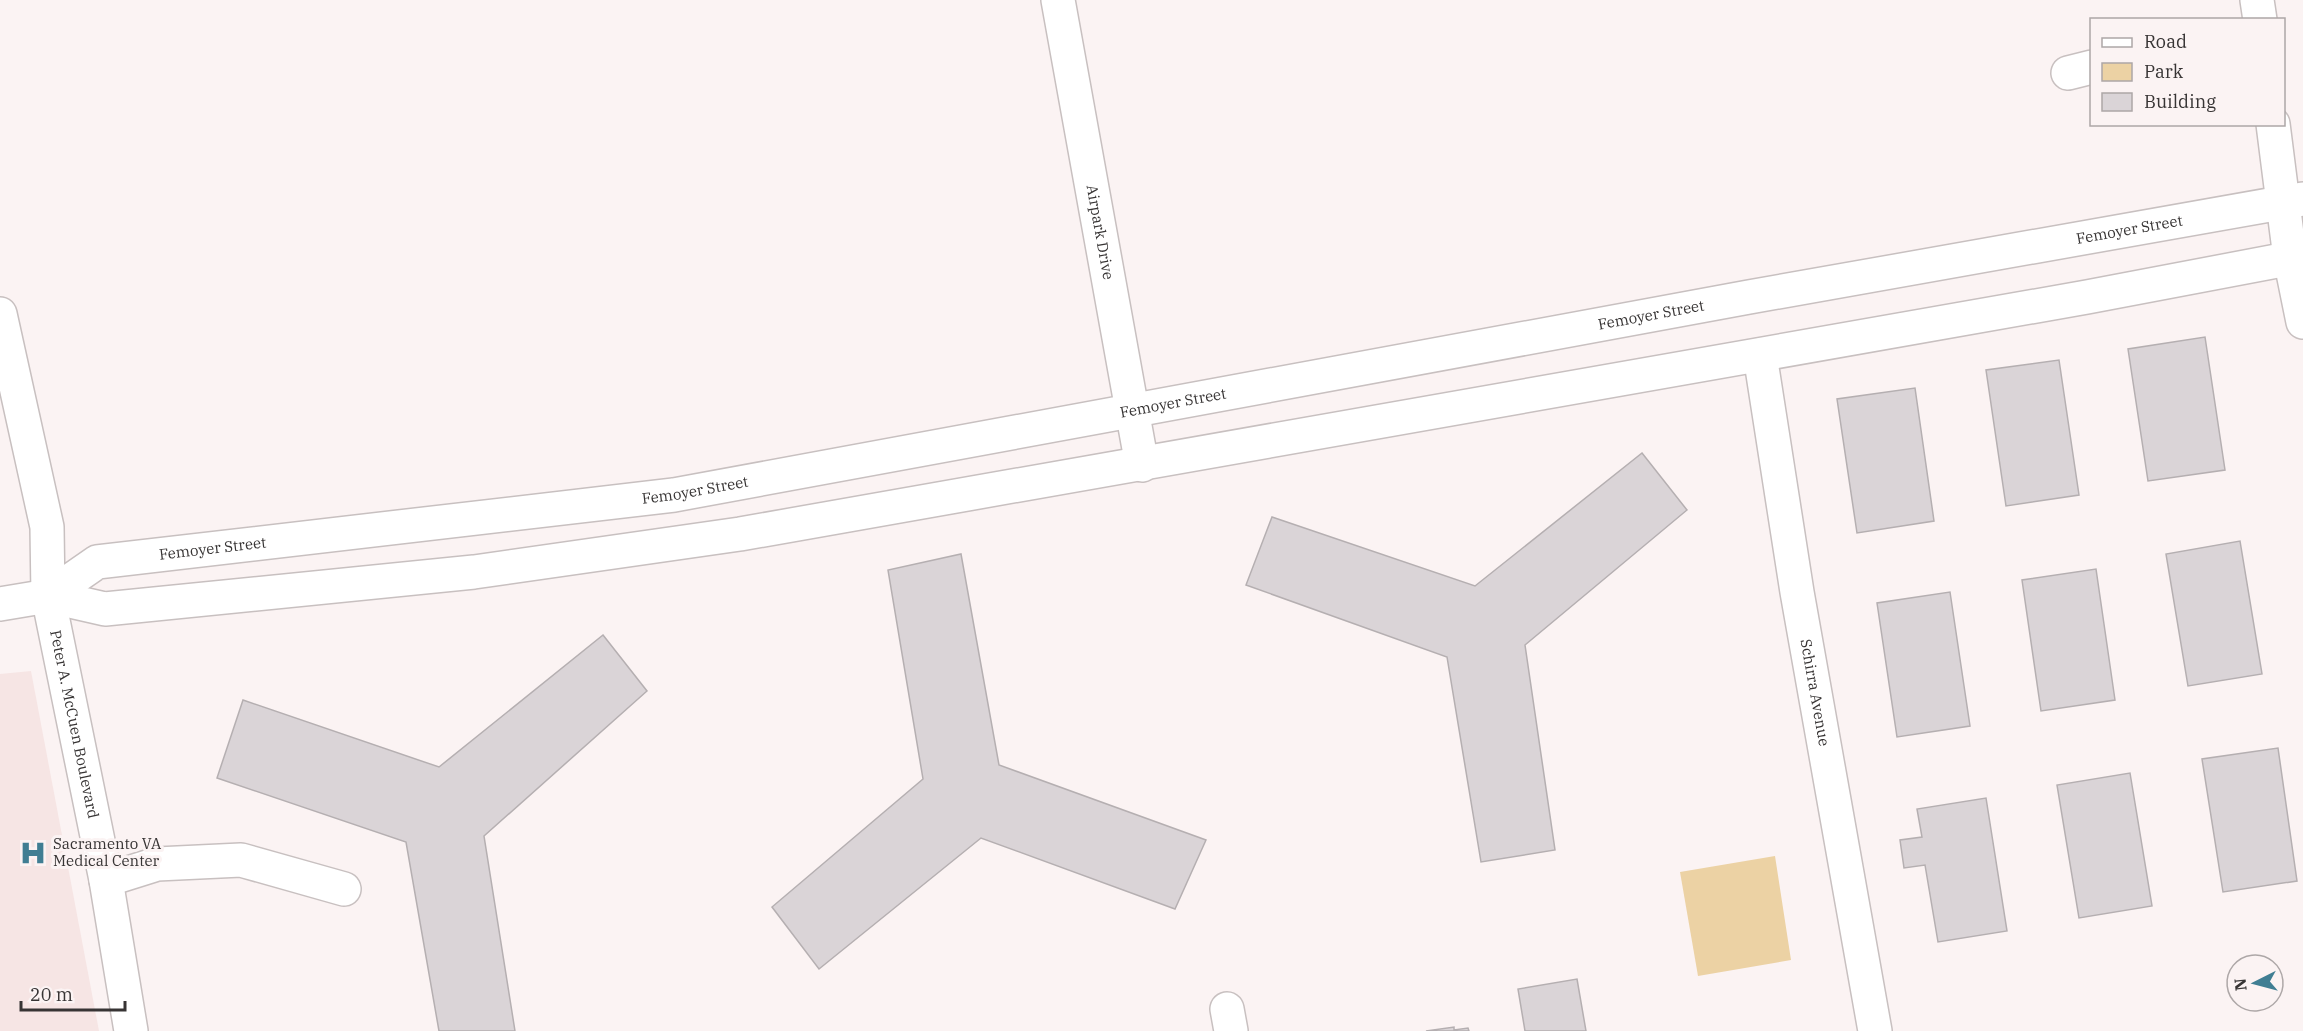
<svg xmlns="http://www.w3.org/2000/svg" width="2303" height="1031" font-family="'IBM Plex Serif',serif">
<style>
.built{fill:#f6e5e4}
.green{fill:#ecd2a4}
.building{fill:#dad4d7;stroke:#b5afb1;stroke-width:1.5}
.lines{fill:none;stroke-linecap:round;stroke-linejoin:round}
.minor-casing{stroke:#c8c0c0;stroke-width:36}
.minor{stroke:#fff;stroke-width:33}
.labels{text-anchor:middle;stroke-width:6;stroke-linejoin:round;paint-order:stroke}
.street-label{font-size:15px;fill:#373434;stroke:#fbf3f3}
.poi-label{font-size:15px;fill:#373434;stroke:#fbf3f3;text-anchor:start}
</style>
<rect width="100%" height="100%" fill="#fbf3f3"/>
<path class="built" d="M31,671L99,1031H0V674Z"/>
<path class="green" d="M1775,856L1791,960L1698,976L1680,872Z"/>
<g class="building">
<path d="M2205,337L2225,470L2148,481L2128,349Z"/>
<path d="M2059,360L2079,495L2006,506L1986,370Z"/>
<path d="M1915,388L1934,521L1857,533L1837,399Z"/>
<path d="M1642,453L1687,510L1525,645L1555,850L1481,862L1447,657L1246,585L1272,517L1475,586Z"/>
<path d="M2240,541L2262,674L2188,686L2166,554Z"/>
<path d="M961,554L999,765L1206,840L1175,909L981,838L819,969L772,907L923,779L888,570Z"/>
<path d="M2096,569L2115,700L2041,711L2022,580Z"/>
<path d="M1950,592L1970,726L1897,737L1877,603Z"/>
<path d="M603,635L647,691L484,836L515,1031H439L406,842L217,778L243,700L439,767Z"/>
<path d="M2278,748L2297,881L2223,892L2202,759Z"/>
<path d="M2130,773L2152,906L2079,918L2057,785Z"/>
<path d="M1986,798L2007,931L1938,942L1925,865L1904,868L1900,840L1922,837L1917,809Z"/>
<path d="M1577,979L1586,1031H1525L1518,989Z"/>
<path d="M1454,1027V1030L1468,1028L1469,1031H1426Z"/>
</g>
<g class="lines">
<g class="minor-casing">
<g id="minor">
<path id="s1" d="M1058,0L1142,465"/>
<path d="M2257,0L2260,20"/>
<path d="M2068,73L2092,67"/>
<path d="M2273,124L2290,258L2303,322"/>
<path id="s2" d="M0,314L47,527L48,596L106,880L131,1031"/>
<path id="s3" d="M1760,355L1797,592L1875,1031"/>
<path id="s4" d="M48,596L97,562L674,495L1749,297L2303,199"/>
<path d="M0,604L48,596L105,609L474,572L740,534L2087,297L2303,256"/>
<path d="M106,880L157,864L241,860L344,889"/>
<path d="M1227,1009L1231,1031"/>
</g>
</g>
<use href="#minor" class="minor"/>
</g>
<defs>
<g id="hospital-bare" transform="scale(2.07)"><path d="M-5-5h3v3.5h4V-5h3V5h-3V1.5h-4V5h-3Z" fill="#407e93" stroke="#fbf3f3" stroke-width="2.5" paint-order="stroke"/></g>
</defs>
<g fill-rule="evenodd">
<use href="#hospital-bare" x="33" y="853"/>
</g>
<g class="labels">
<g class="street-label">
<text dy="5" stroke="none"><textPath href="#s4" startOffset="2120">Femoyer Street</textPath></text>
<text dy="5" stroke="none"><textPath href="#s1" startOffset="236">Airpark Drive</textPath></text>
<text dy="5" stroke="none"><textPath href="#s4" startOffset="1634">Femoyer Street</textPath></text>
<text dy="5" stroke="none"><textPath href="#s4" startOffset="1148">Femoyer Street</textPath></text>
<text dy="5" stroke="none"><textPath href="#s4" startOffset="662">Femoyer Street</textPath></text>
<text dy="5" stroke="none"><textPath href="#s4" startOffset="176">Femoyer Street</textPath></text>
<text dy="5" stroke="none"><textPath href="#s3" startOffset="342">Schirra Avenue</textPath></text>
<text dy="5" stroke="none"><textPath href="#s2" startOffset="418">Peter A. McCuen Boulevard</textPath></text>
</g>
<g class="poi-label">
<text x="53" y="849">Sacramento VA<tspan x="53" dy="17">Medical Center</tspan></text>
</g>
</g>
<rect x="2090" y="18" width="195" height="108" fill="#fbf3f3" stroke="#ada7a7" stroke-width="1.5"/>
<rect x="2102" y="38" width="30" height="9" fill="#ffffff" stroke="#ada7a7" stroke-width="1.5"/>
<text x="2144" y="48" font-size="18" fill="#373434">Road</text>
<rect x="2102" y="63" width="30" height="18" fill="#ecd2a4" stroke="#ada7a7" stroke-width="1.5"/>
<text x="2144" y="78" font-size="18" fill="#373434">Park</text>
<rect x="2102" y="93" width="30" height="18" fill="#dad4d7" stroke="#ada7a7" stroke-width="1.5"/>
<text x="2144" y="108" font-size="18" fill="#373434">Building</text>
<g transform="translate(2255 983) rotate(264)"><circle r="28" fill="#fbf3f3" stroke="#ada7a7" stroke-width="1.5"/>
<path d="M0-4.5L10 22L0 15L-10 22Z" fill="#407e93"/>
<text y="-9" font-size="16" font-weight="bold" text-anchor="middle" fill="#373434">N</text>
</g>
<path d="M21 1001v9h104v-9" fill="none" stroke="#373434" stroke-width="3"/>
<text x="30" y="1001" font-size="18" fill="#373434" stroke="#fbf3f3" stroke-width="4.5" paint-order="stroke">20 m</text>
</svg>
